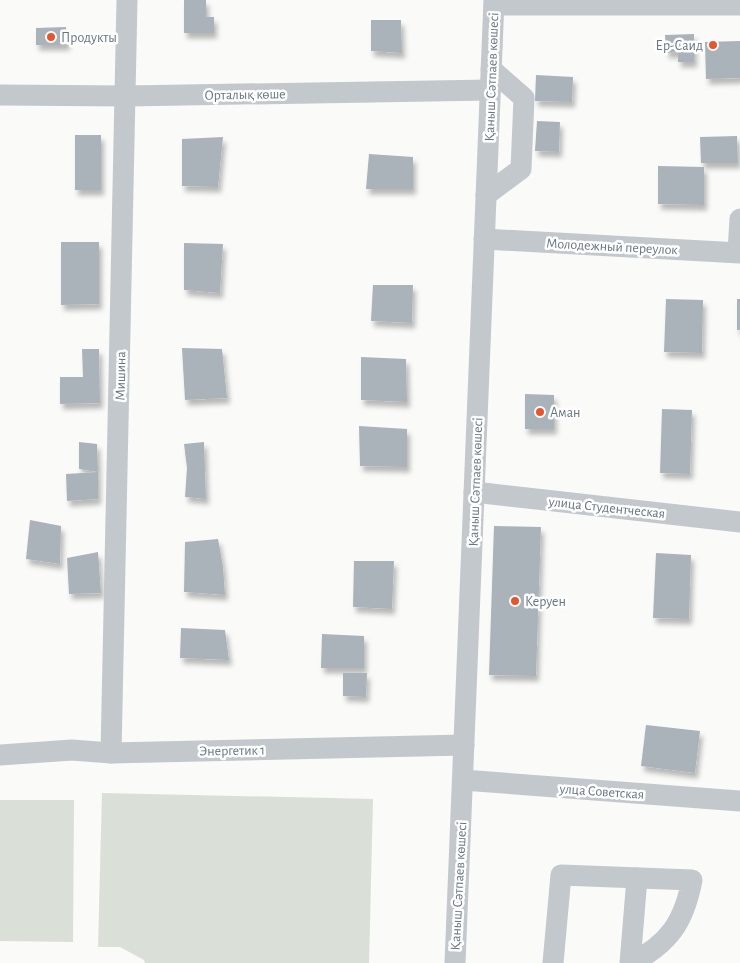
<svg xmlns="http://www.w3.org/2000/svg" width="740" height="963" font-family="'Alegreya Sans',sans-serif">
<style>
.green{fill:#dadfd7}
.building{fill:#aab3b9;filter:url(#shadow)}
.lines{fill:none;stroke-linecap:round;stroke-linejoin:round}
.minor{stroke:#c3c8cc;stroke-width:21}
.poi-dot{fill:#e4572e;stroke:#fff;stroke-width:2}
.labels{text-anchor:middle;stroke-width:5;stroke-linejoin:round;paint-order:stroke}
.poi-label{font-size:14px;fill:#657683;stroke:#fff;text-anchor:start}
.street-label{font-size:14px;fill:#657683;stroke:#fff}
</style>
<defs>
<filter id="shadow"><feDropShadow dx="3" dy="5.5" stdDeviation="2.5" flood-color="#0004"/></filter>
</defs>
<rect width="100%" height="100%" fill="#fafaf8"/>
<g class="green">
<path d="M102,793L373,799L369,963H145L144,960L120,947H98Z"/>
<path d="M0,800H74L73,942L0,941Z"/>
</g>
<g class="building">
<path d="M184,0H206V17H214V33H184Z"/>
<path d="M371,20H401L402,53L371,51Z"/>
<path d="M66,27L67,45H36V28Z"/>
<path d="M694,34V62H678V52L666,53L665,35Z"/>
<path d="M740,41V78L706,79L705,42Z"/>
<path d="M536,75L573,77L572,102L535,101Z"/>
<path d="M537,121L560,122L559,152L535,151Z"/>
<rect x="75" y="135" width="26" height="55"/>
<path d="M737,136L738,163H701L700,137Z"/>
<path d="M223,137L218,187L182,186V139Z"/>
<path d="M369,154L413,157V189H366Z"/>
<path d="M658,166L704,167V205L658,204Z"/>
<path d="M61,242H99V304L61,305Z"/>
<path d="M184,243L223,244L220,293L184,290Z"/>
<path d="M373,285H413L412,323L371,321Z"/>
<path d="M666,299L703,300L702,353L664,352Z"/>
<rect x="737" y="299" width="3" height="31"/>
<path d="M182,348L222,349L227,398L185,400Z"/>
<path d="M82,349H99L100,403L60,404V377H83Z"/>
<path d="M361,357L406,359L407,402L361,400Z"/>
<path d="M525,394L554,395V429H525Z"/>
<path d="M662,409L692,410L690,474L660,473Z"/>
<path d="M359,426L407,429V467L360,466Z"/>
<path d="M79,442L97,444L98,472L79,469Z"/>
<path d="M204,442L206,499L185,497L187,468L184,444Z"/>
<path d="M98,472V499L67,501L66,474Z"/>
<path d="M30,520L61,526L60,564L26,559Z"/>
<path d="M494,526L541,527L536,676L489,675Z"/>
<path d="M218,539L223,567L225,595L184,592L185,542Z"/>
<path d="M98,552L101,593L69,594L67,558Z"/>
<path d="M656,553L691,555L689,619L653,618Z"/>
<path d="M354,561H394L392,609L353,607Z"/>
<path d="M181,628L225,630L229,660L180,658Z"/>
<path d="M322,634L364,636V668H321Z"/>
<path d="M343,673H367L366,697L343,696Z"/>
<path d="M646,725L700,731L695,773L641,766Z"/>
</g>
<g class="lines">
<g class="minor">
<path d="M494,5H740"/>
<path d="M0,95L126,96L490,90"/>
<path d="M486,195L521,169L524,98L491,69"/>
<path d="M484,239L740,253"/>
<path d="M738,252L740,219"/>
<path d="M474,492L740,522"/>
<path d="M111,753L127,0"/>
<path d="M0,755L72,750L111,753L464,745"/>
<path d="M463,780L740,801"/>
<path d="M455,963L494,0"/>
<path d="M553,963L561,875L692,880C684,922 669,944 631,963"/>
<path d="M630,963L637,878"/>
</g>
</g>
<g class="poi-dot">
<circle cx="51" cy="37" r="5"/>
<circle cx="713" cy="45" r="5"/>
<circle cx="540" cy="412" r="5"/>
<circle cx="515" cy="601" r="5"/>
</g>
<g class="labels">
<g class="poi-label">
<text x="61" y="42">Продукты</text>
<text x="703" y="50" text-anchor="end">Ер-Саид</text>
<text x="550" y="417">Аман</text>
<text x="525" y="606">Керуен</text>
</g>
<g class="street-label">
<text transform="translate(491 77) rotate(-88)" y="5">Қаныш Сәтпаев көшесі</text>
<text transform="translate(245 94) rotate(-1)" y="5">Орталық көше</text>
<text transform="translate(612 246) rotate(3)" y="5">Молодежный переулок</text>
<text transform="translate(120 376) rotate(-89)" y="5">Мишина</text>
<text transform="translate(475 482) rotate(-88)" y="5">Қаныш Сәтпаев көшесі</text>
<text transform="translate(607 507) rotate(6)" y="5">улица Студентческая</text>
<text transform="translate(232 750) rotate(-1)" y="5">Энергетик 1</text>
<text transform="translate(602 791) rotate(4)" y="5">улца Советская</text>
<text transform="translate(458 886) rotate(-87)" y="5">Қаныш Сәтпаев көшесі</text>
</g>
</g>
</svg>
